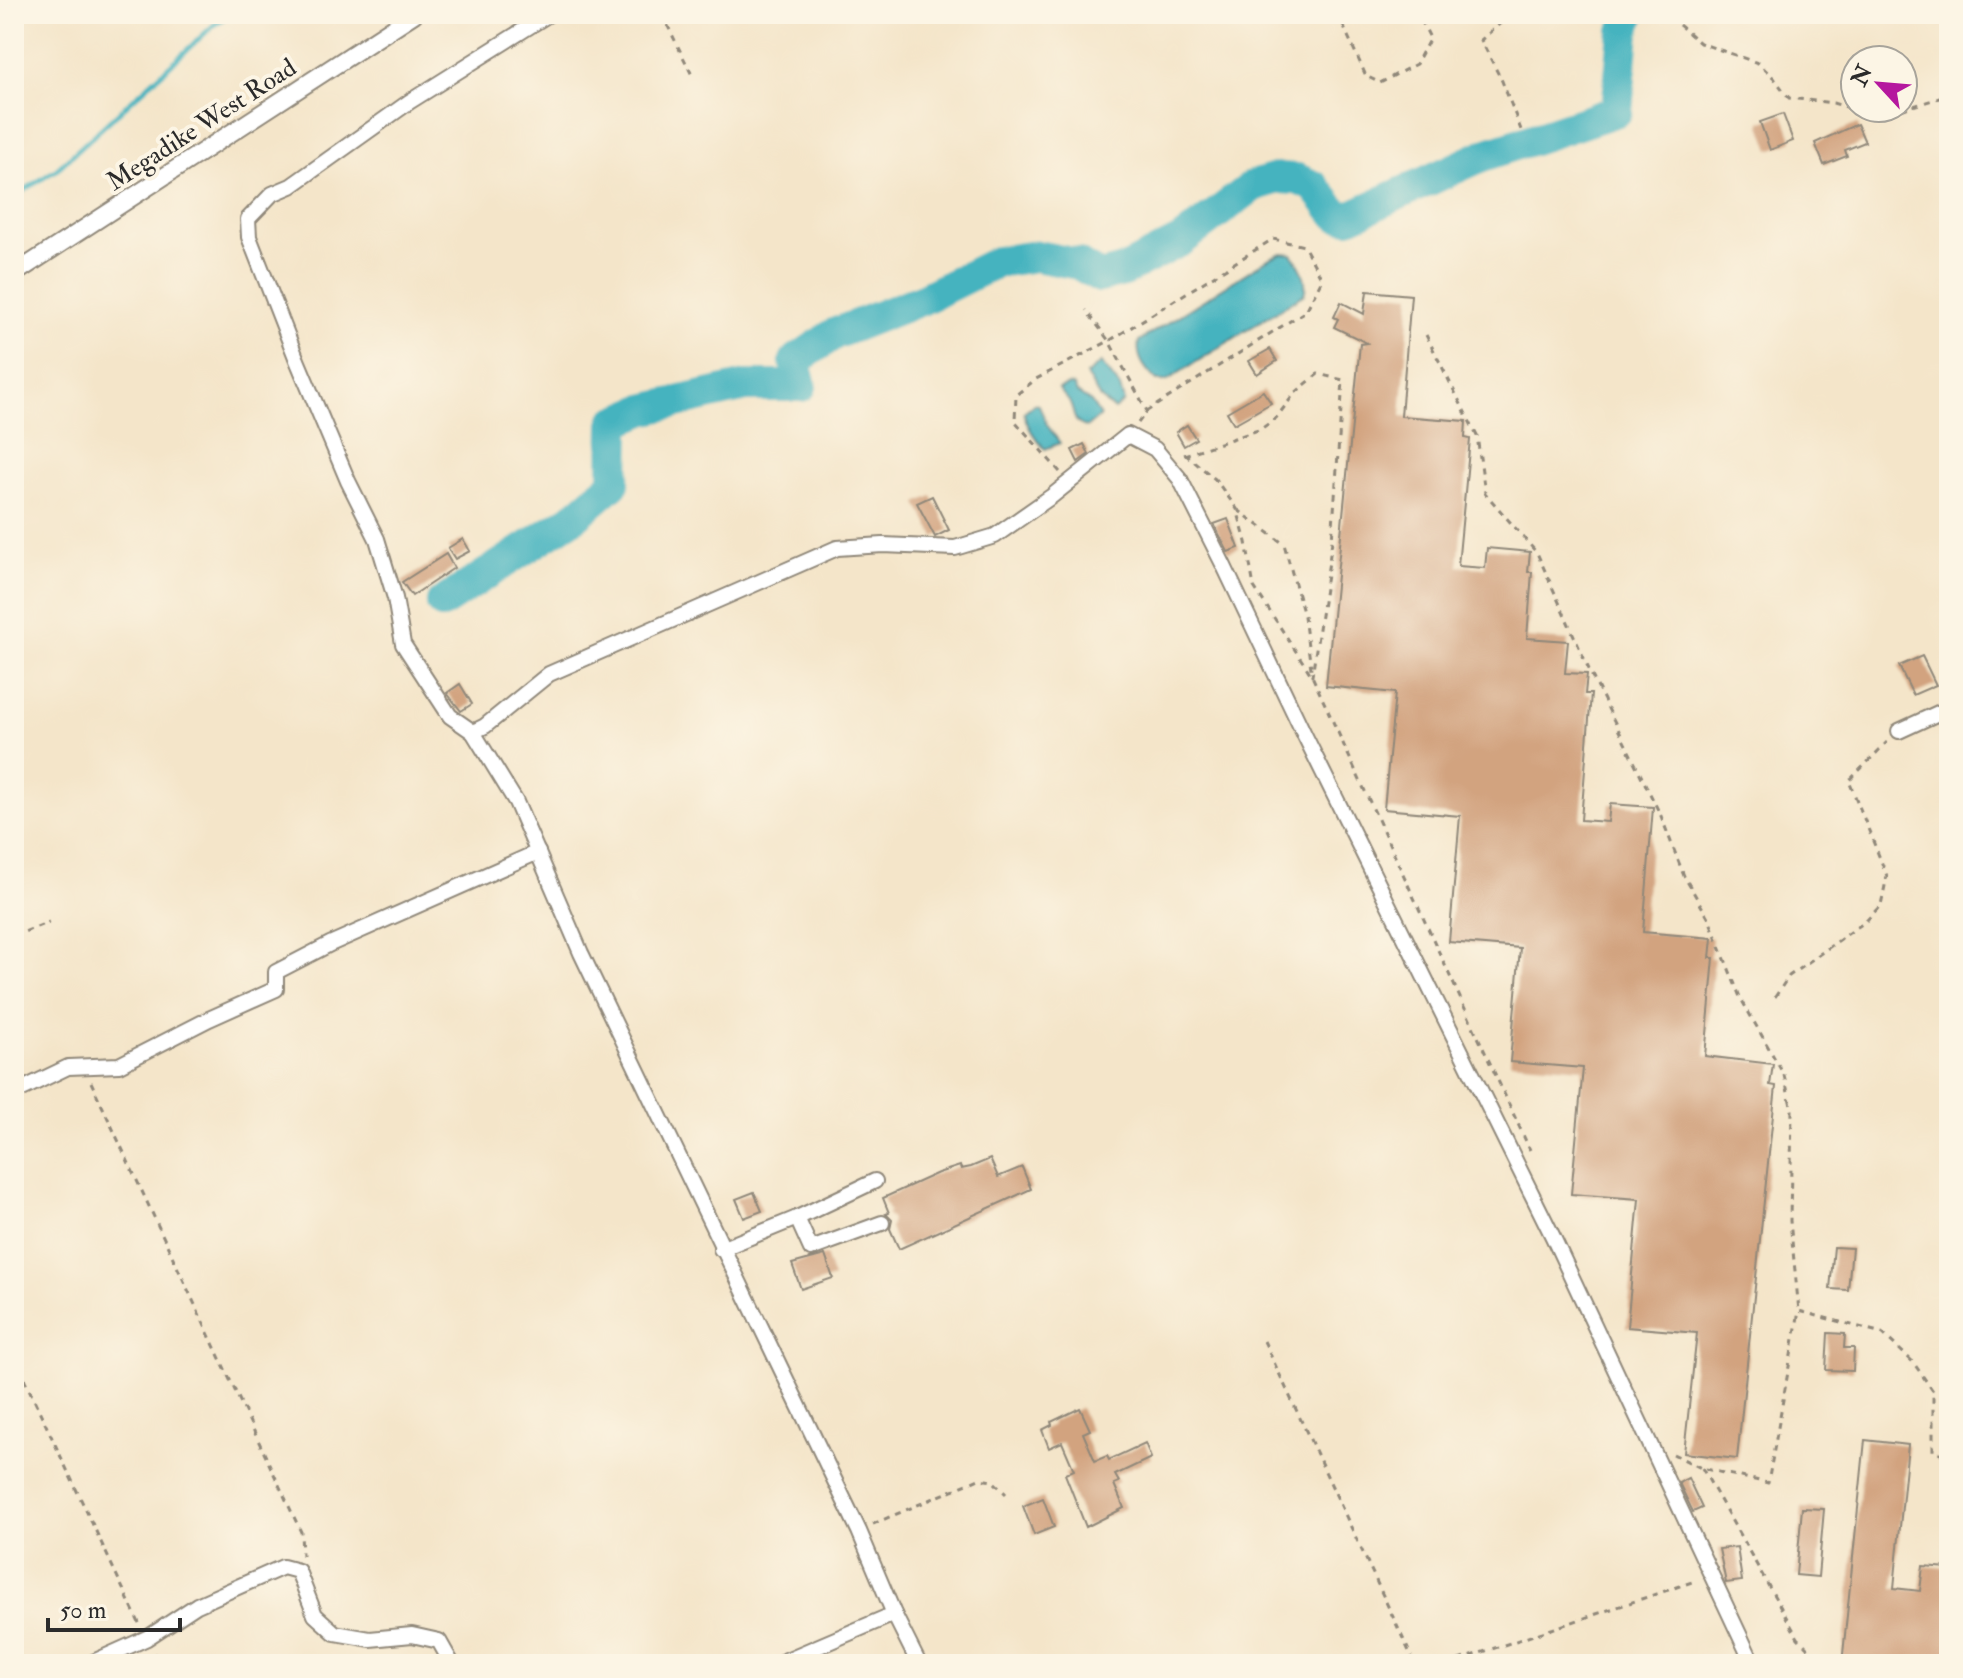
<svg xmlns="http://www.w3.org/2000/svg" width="1963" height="1678" font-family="'IM FELL Double Pica',serif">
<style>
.water{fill:#45b3bf;stroke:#386f75;stroke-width:2}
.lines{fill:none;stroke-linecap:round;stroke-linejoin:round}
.stream{stroke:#45b3bf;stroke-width:5}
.river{stroke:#45b3bf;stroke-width:32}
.building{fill:#d2a37f}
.minor-casing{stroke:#90887a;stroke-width:18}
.tertiary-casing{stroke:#90887a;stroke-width:20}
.path{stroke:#90887a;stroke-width:3;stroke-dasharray:6 6;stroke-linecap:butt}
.minor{stroke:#fff;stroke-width:14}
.tertiary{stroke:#fff;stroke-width:16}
.labels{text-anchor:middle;stroke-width:8;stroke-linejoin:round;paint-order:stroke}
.street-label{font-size:26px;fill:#2b2b2b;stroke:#fcf5e5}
</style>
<rect width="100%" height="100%" fill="#fcf5e5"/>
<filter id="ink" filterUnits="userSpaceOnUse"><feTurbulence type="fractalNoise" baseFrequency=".0125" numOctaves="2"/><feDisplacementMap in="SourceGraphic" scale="16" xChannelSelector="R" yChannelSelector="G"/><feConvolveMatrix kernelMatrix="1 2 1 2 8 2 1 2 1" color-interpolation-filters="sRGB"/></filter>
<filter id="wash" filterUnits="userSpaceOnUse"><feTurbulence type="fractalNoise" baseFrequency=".006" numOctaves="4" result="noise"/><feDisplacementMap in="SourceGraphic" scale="32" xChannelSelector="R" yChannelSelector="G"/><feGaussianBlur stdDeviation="1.8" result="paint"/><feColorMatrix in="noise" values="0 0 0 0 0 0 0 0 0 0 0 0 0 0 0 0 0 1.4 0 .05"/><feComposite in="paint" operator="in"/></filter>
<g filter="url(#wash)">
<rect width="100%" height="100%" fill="#f4e5c9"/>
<g class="water">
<path d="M1282,253L1292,254C1301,266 1309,280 1304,294L1166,381H1157C1145,369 1136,358 1139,341L1270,258Z"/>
<path d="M1101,363L1120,387L1124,402L1114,410L1099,397L1086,375Z"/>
<path d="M1069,385L1074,386L1077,393L1091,402L1100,416L1087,427C1070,423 1076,411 1068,400C1065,396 1061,393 1059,389Z"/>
<path d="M1034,404L1039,405L1047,425L1060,443L1045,449C1035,438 1026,426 1024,412Z"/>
</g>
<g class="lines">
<path class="stream" d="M14,197L57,169L214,25L230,14"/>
<path class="river" d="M442,603L577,515L614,483L615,422L643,410L746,386H801L795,361L834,334L923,299L997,262L1036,256L1078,264L1100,277L1123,271L1181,241L1253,186L1279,178L1297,179L1314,186L1337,215L1349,217L1482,156L1617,111L1624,31L1630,14"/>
</g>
<g id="blocks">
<g class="building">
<path d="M1783,114L1793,141L1770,150L1760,122Z"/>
<path d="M1857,124L1865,142L1845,150L1847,156L1824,165L1815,143Z"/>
<path d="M1367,291L1411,295L1401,416L1466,421L1465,438L1470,439L1458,566L1485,568L1487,548L1530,552L1528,572H1532L1527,638L1568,641L1565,673L1587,674L1585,694H1591L1581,820L1608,822L1610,804L1653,807L1643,932L1712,938L1710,958H1714L1705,1056L1773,1064L1770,1085L1776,1086L1737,1459L1684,1453L1697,1333L1627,1327L1639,1199L1571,1194L1583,1068L1510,1062L1520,948L1449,942L1460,816L1384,809L1395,693L1326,686L1360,344L1367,343L1334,327L1338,319L1334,317L1341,302L1364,314Z"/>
<path d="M1270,349L1277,361L1257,374L1249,361Z"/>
<path d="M1263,391L1271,403L1234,424L1227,412Z"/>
<path d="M1187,425L1196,439L1184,446L1176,432Z"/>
<path d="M1084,444L1089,454L1078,462L1072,450Z"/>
<path d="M932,496L949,530L935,537L917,503Z"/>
<path d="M1228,519L1239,548L1228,552L1214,524Z"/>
<path d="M463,539L470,551L455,559L448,548Z"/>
<path d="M446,554L454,568L412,596L402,582Z"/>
<path d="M1922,656L1936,685L1913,695L1899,666Z"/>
<path d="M460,684L472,704L461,711L447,693Z"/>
<path d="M990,1159L998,1177L1022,1167L1031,1189L899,1249L890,1229L892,1220L886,1214L889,1213L883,1198L938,1173L960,1166L961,1169L971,1167Z"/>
<path d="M754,1192L762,1211L744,1218L736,1199Z"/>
<path d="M1834,1247L1852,1248L1848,1290L1830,1289Z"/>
<path d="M825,1255L833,1278L801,1289L792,1264Z"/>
<path d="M1828,1333L1845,1334L1844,1348H1854L1853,1371L1826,1370Z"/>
<path d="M1080,1408L1090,1430L1083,1433L1095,1461L1107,1456L1109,1460L1145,1443L1151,1458L1115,1475L1119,1482L1114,1484L1124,1508L1086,1527L1065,1474L1074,1470L1062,1442L1049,1448L1042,1430L1052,1425L1051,1422Z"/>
<path d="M1865,1440L1908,1445L1894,1588L1920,1591L1923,1566L1949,1568V1664H1842Z"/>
<path d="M1688,1478L1702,1508L1693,1512L1679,1483Z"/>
<path d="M1043,1498L1054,1527L1034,1535L1023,1506Z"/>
<path d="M1802,1508L1824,1509L1818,1577L1796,1575Z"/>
<path d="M1737,1547L1742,1581L1726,1583L1719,1549Z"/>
</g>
</g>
</g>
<g filter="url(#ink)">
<use href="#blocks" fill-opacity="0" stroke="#90887a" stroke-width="2"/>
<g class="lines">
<g class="minor-casing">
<g id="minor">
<path d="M549,14L409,102L291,186L272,194L248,219L249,237L297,360L348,481L377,539L395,598L403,644L450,716L473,732L516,802L581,953L859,1531L894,1614L919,1664"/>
<path d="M1899,731L1949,708"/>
<path d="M473,732L485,726L549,674L837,548L883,545L955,548L995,536L1052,496L1128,435L1155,449L1180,479L1224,566L1305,736L1553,1237L1753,1664"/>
<path d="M14,1093L68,1067L119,1065L209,1019L276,989V972L330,944L538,852"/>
<path d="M797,1218L811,1249L882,1223"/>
<path d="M721,1249L797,1218L875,1181"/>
<path d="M89,1664L147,1638L197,1605L283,1567L298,1571L315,1615L335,1633L370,1639L412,1635L439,1641L452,1664"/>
<path d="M777,1664L894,1614"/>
</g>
</g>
<g class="tertiary-casing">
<path id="tertiary" d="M14,274L414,14"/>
</g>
<g class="path">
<path d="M662,14L692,75"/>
<path d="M1338,14L1366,76L1380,83L1416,64L1430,38L1418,14"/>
<path d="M1511,14L1481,40L1502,81L1523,135"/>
<path d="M1674,14L1678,24L1700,43L1758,63L1774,78L1789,98L1833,103L1874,115H1884L1949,95"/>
<path d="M1426,335L1477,436L1485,493L1537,553L1592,676L1661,816L1684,876L1709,919L1740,997L1784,1075L1792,1110L1790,1221L1799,1311"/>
<path d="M1138,423L1147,411L1109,341L1273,239L1304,246L1322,279L1306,311L1147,411"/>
<path d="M1185,454L1215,479L1237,509L1246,542L1254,587L1312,676L1530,1150"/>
<path d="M1184,455L1261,429L1276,418L1295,393L1318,374L1343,380L1332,541L1312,676L1304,616L1284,544L1238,510"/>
<path d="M1060,472L1015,421L1016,395L1036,379L1109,341L1086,310"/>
<path d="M14,936L49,922"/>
<path d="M1775,997L1789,976L1866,921L1881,905L1887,876L1849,781L1887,742"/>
<path d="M91,1082L301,1532L302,1556"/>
<path d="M1264,1341L1415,1664"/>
<path d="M14,1357L140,1625"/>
<path d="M1673,1454L1701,1468L1768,1483L1799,1311L1882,1333L1913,1362L1933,1391V1451L1949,1457"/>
<path d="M1702,1468L1798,1638L1824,1664"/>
<path d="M873,1524L979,1479L993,1481L1006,1494"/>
<path d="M154,1653L159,1664"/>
<path d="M1447,1664L1695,1581"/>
</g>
<use href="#minor" class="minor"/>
<use href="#tertiary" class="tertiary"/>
</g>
</g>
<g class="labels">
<g class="street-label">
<text transform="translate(201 124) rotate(-33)" y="9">Megadike West Road</text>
</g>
</g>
<rect width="1963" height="1678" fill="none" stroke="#fcf5e5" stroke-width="48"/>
<g transform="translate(1879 84) rotate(296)"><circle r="38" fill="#fcf5e5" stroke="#a8a49b" stroke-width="2"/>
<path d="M0-6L14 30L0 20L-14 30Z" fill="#b5179e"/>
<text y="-12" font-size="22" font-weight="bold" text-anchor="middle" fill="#2b2b2b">N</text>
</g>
<path d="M48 1618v12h132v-12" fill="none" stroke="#2b2b2b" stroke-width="4"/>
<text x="60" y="1618" font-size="24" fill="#2b2b2b" stroke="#fcf5e5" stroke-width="6" paint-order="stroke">50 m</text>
</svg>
